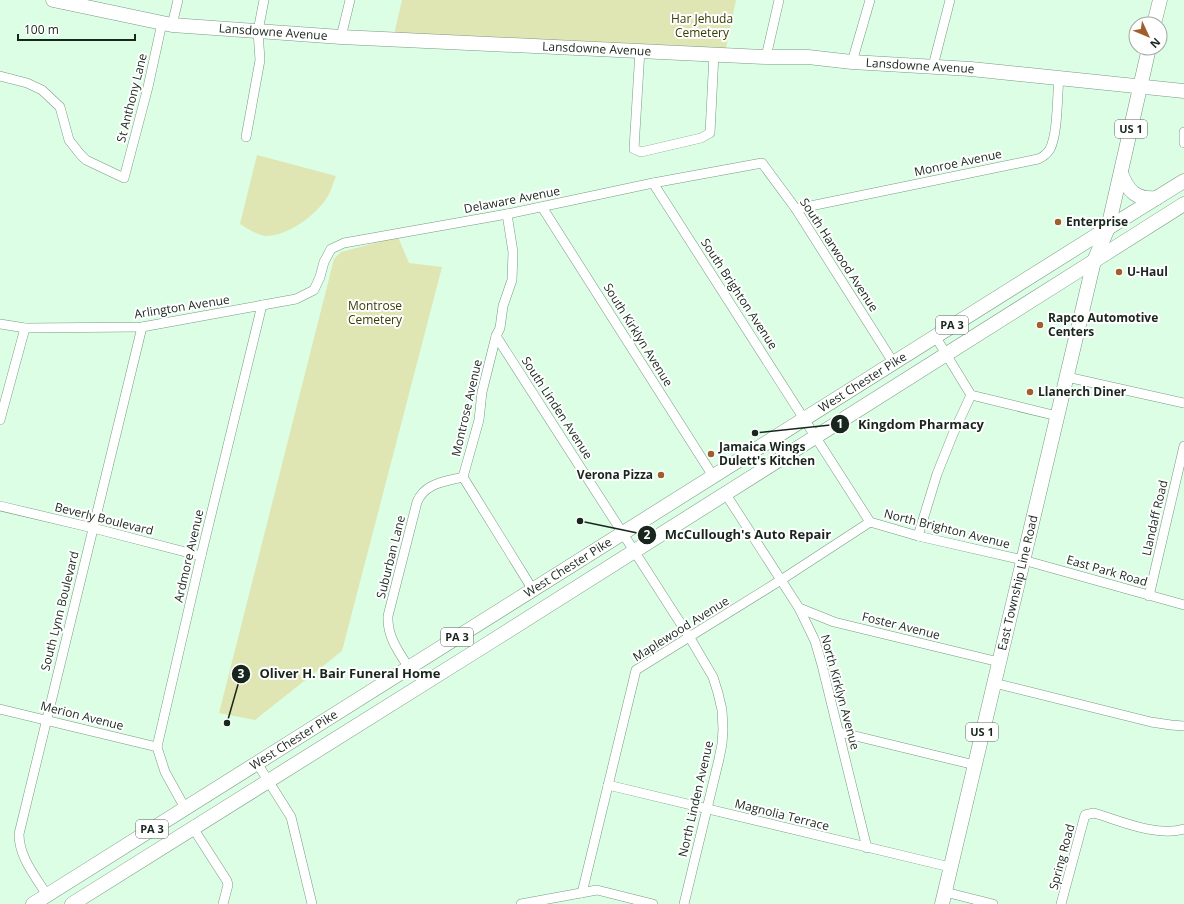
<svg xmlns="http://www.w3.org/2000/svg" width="1184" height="904" font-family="'Open Sans',sans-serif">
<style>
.green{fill:#dfe6b3}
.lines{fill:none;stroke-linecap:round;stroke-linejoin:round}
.minor-casing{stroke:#7a9a83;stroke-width:10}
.primary-casing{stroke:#7a9a83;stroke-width:15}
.trunk-casing{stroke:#7a9a83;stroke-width:15}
.minor{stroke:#fff;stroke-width:9}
.primary{stroke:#fff;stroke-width:14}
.trunk{stroke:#fff;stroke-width:14}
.poi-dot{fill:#a15e2d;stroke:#fff;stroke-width:1.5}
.labels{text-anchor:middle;stroke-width:4;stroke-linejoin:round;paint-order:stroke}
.shield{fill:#fff;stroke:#5e6761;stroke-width:1}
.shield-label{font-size:11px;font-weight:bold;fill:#19261d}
.park-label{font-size:12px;fill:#393e05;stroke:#fff}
.street-label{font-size:12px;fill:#19261d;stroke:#fff}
.poi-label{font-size:12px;font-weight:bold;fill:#19261d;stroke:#fff;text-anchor:start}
.leader{fill:none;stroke:#19261d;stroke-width:1.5}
.callout-dot{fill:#19261d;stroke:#fff;stroke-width:1.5}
.mark-label{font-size:12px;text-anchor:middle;font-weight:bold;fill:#fff}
.callout-label{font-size:13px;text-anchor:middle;font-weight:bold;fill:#19261d;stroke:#fff;stroke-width:4;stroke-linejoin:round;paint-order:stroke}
</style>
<rect width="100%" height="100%" fill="#dbfee5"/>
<g class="green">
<path d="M402,0H736L725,53L393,39Z"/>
<path d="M257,155L336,176C333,183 331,192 326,199C315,216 286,237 265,236C259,236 245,227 240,224Z"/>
<path d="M398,237L409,263L442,267L342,651L255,720L219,713L334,259L341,252Z"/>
</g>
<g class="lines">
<g class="minor-casing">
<g id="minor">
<path d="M172,25L178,0"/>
<path d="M341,37L350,0"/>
<path d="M640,50L634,149L641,152L701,138L710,133L714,54"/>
<path d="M766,57L779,0"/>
<path d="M852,62L870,0"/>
<path d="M933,66L950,0"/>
<path d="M0,76L27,83L42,90L60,107L69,140L80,154L86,160L124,178L148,87L162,23"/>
<path d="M1184,132V143"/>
<path d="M246,137L260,60L258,31L264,0"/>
<path d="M653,183L870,522L918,536L1023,560L1184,605"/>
<path d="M542,207L713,476"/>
<path d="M796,209L1038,159C1043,157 1047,154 1050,149C1058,133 1057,97 1059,78"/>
<path d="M507,214L513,252L512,280L503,306L500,328L496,336L482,392L479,420L463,477L533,590"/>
<path d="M0,324L25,328L142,327L296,299L314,290L320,277L324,262L331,249L344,243L507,214L653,183L762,163L796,209L893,362"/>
<path d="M496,336L690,638L713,677L718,693L722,710L723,729L722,744L719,759L684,904"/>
<path d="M935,336L971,395"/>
<path d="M1067,377L1184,403"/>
<path d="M971,395L1057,416"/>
<path d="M0,420L25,328"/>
<path d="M725,493L799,608L815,641L822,665L867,848"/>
<path d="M0,506L93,528L201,556"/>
<path d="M918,536L937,474L953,434L971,395"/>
<path d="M1149,596L1184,446"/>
<path d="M799,608L834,622L999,662"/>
<path d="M409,668C398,651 387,636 388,616L417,502C425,483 444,482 463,477"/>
<path d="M994,683L1151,722L1171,725L1184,726"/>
<path d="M0,709L157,747"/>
<path d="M839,732L975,765"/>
<path d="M257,763L291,817L312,904"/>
<path d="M608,785L950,867"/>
<path d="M185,808L165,772L157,747L201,556L262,305"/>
<path d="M193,828L227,881L228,885L223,904"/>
<path d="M945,892L993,904"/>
<path d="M582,893L636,670L781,580L870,522"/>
<path d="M47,895C35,876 19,857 19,834L142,327"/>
<path d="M521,904L597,890L653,904"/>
<path d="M1061,904L1085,815L1094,813C1121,821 1156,837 1184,829"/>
</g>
</g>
<g class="primary-casing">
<g id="primary">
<path id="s1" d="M53,0L172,25L341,37L766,57H808L852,62L971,69L1184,91"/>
<path id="s2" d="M33,904L1108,228"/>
<path d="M72,904L492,641L1094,261"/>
</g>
</g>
<g class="trunk-casing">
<g id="trunk">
<path d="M1154,24L1160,0"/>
<path d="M1121,173C1128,192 1137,200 1157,198"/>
<path d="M1108,228L1184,181"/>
<path d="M1094,261L1184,204"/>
<path id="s3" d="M942,904L1094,261L1108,228L1149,48"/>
</g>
</g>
<use href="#minor" class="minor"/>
<use href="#primary" class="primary"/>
<use href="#trunk" class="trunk"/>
</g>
<g class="poi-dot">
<circle cx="1058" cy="222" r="4"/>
<circle cx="1119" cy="272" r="4"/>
<circle cx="1040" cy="325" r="4"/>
<circle cx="1030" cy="392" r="4"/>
<circle cx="711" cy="454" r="4"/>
<circle cx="661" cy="475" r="4"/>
</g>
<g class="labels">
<g class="shield">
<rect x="1115" y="120" width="32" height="18" rx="3"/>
<rect x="936" y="316" width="32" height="18" rx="3"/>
<rect x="441" y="628" width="32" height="18" rx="3"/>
<rect x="966" y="723" width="32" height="18" rx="3"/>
<rect x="136" y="820" width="32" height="18" rx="3"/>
</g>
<g class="shield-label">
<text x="1131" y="133">US 1</text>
<text x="952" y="329">PA 3</text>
<text x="457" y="641">PA 3</text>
<text x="982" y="736">US 1</text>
<text x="152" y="833">PA 3</text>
</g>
<g class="park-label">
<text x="702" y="23">Har Jehuda<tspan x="702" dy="14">Cemetery</tspan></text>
<text x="375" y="310">Montrose<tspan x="375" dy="14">Cemetery</tspan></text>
</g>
<g class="street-label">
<text dy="4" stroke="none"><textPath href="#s1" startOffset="223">Lansdowne Avenue</textPath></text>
<text dy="4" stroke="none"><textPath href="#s1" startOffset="547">Lansdowne Avenue</textPath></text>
<text dy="4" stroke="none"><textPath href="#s1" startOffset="871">Lansdowne Avenue</textPath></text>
<text transform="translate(132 98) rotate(-76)" y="4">St Anthony Lane</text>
<text transform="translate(958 163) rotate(-12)" y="4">Monroe Avenue</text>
<text transform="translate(512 200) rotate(-11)" y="4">Delaware Avenue</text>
<text transform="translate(839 255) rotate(57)" y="4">South Harwood Avenue</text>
<text transform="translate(739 294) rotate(57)" y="4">South Brighton Avenue</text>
<text transform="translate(182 307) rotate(-9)" y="4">Arlington Avenue</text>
<text transform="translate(638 335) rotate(58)" y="4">South Kirklyn Avenue</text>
<text dy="4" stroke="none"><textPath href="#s2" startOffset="980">West Chester Pike</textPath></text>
<text transform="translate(467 408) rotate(-77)" y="4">Montrose Avenue</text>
<text transform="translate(557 408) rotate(57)" y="4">South Linden Avenue</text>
<text transform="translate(1155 518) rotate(-77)" y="4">Llandaff Road</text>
<text transform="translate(104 519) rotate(14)" y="4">Beverly Boulevard</text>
<text transform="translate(947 529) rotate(14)" y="4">North Brighton Avenue</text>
<text transform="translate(189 556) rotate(-77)" y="4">Ardmore Avenue</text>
<text transform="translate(391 557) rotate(-76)" y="4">Suburban Lane</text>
<text dy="4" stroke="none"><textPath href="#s2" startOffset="632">West Chester Pike</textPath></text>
<text transform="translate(1107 571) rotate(16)" y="4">East Park Road</text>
<text dy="4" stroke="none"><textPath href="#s3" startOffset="330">East Township Line Road</textPath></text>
<text transform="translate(60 611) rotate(-76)" y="4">South Lynn Boulevard</text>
<text transform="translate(901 626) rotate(14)" y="4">Foster Avenue</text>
<text transform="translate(681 629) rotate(-32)" y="4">Maplewood Avenue</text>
<text transform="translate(840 692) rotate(75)" y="4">North Kirklyn Avenue</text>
<text transform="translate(82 716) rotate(14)" y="4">Merion Avenue</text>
<text dy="4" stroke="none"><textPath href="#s2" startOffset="308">West Chester Pike</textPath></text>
<text transform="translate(696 799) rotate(-77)" y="4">North Linden Avenue</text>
<text transform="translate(782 815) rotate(14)" y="4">Magnolia Terrace</text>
<text transform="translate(1062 857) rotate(-75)" y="4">Spring Road</text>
</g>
<g class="poi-label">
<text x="1066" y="226">Enterprise</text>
<text x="1127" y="276">U-Haul</text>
<text x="1048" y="322">Rapco Automotive<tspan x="1048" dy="14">Centers</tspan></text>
<text x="1038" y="396">Llanerch Diner</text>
<text x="719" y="451">Jamaica Wings<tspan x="719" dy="14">Dulett's Kitchen</tspan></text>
<text x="653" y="479" text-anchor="end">Verona Pizza</text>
</g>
</g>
<path class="leader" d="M755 433L840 424M580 521L647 535M227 723L241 674"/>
<g class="callout-dot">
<circle cx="755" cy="433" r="4"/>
<circle cx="580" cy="521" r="4"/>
<circle cx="227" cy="723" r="4"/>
<circle cx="840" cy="424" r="10"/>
<circle cx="647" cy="535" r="10"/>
<circle cx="241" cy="674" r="10"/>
</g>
<g class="mark-label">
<text x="840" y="428">1</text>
<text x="647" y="539">2</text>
<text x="241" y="678">3</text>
</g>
<g class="callout-label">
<text x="921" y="429">Kingdom Pharmacy</text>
<text x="748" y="539">McCullough's Auto Repair</text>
<text x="350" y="678">Oliver H. Bair Funeral Home</text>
</g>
<g transform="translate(1148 36) rotate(134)"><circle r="19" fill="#ffffff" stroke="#a3a8a5"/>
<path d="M0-3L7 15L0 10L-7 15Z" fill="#a15e2d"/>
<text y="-6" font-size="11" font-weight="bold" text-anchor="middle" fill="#19261d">N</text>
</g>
<path d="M18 34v6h117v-6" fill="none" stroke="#19261d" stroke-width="2"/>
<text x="24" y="34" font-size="12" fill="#19261d" stroke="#ffffff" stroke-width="3" paint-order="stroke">100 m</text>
</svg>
